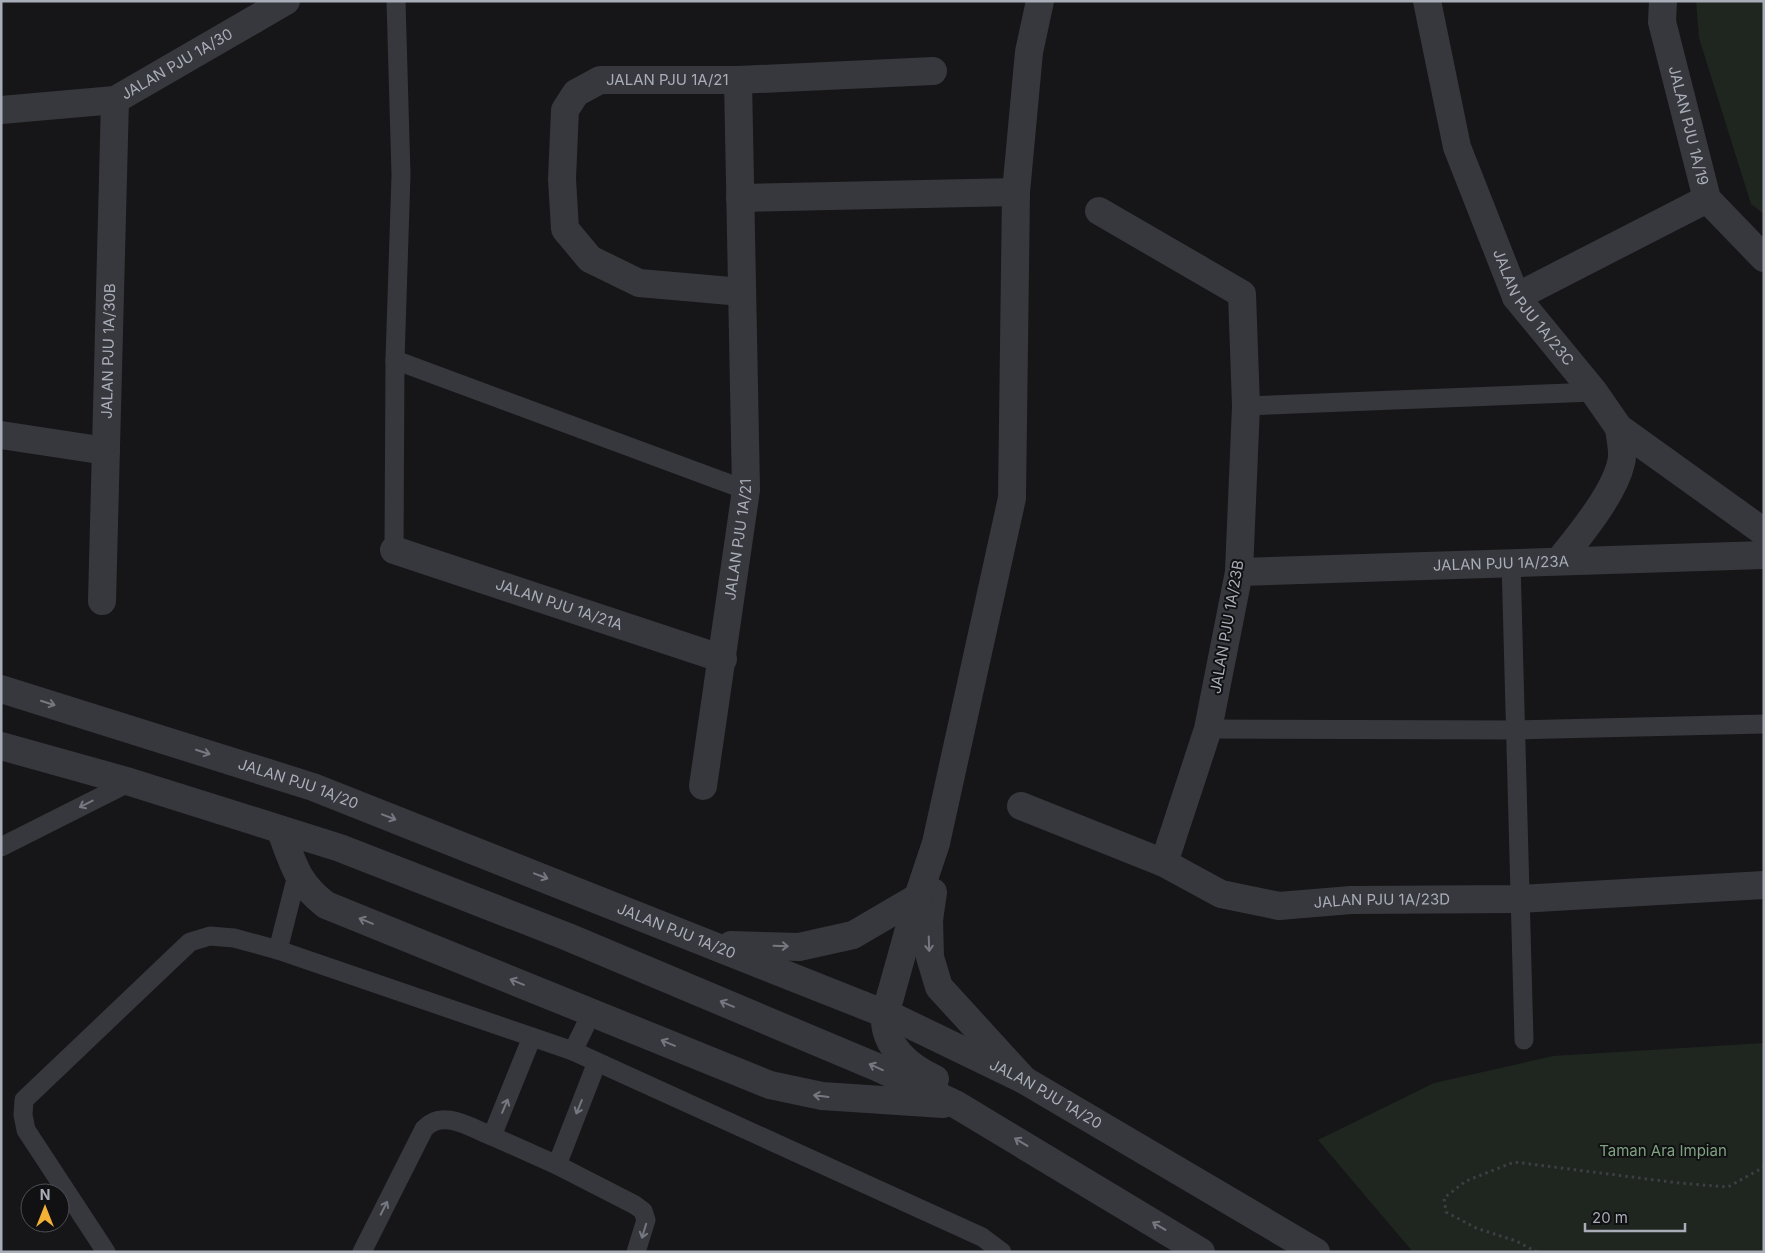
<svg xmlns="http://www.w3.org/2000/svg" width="1765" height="1253" font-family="Inter,sans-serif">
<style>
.green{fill:#1e261f}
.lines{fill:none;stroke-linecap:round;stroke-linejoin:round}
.path{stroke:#3d3f44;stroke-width:3;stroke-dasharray:2.5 4;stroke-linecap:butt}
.service{stroke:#37383d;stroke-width:19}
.minor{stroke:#37383d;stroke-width:28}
.tertiary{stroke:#37383d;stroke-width:28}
.oneway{stroke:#757881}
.labels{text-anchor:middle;stroke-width:4;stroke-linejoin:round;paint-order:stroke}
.street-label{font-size:15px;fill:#a8adb8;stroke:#111113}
.park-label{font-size:15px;fill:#7fa381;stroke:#111113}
</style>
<rect width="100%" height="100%" fill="#161618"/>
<g class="green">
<path d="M1696,1H1764V214L1751,204L1699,38Z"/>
<path d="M1764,1043V1252H1413L1318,1140L1434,1083L1553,1056Z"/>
</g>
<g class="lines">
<path class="path" d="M1537,1252L1516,1241L1476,1228L1446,1212L1444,1198L1466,1181L1514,1162L1679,1183L1728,1187L1764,1167"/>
<g class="service">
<path d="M395,360L746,490"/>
<path d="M1246,406L1594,392"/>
<path d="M394,550L395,360L401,175L396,1"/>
<path d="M1511,562L1524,1040"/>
<path d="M1208,729L1517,730L1764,724"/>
<path d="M1,847L130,782"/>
<path d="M278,950L297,875"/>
<path d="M592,1012L573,1051L982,1237L1002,1252"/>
<path d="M597,1062L557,1165L635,1205L643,1211L646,1220L636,1252"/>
<path d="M492,1136L557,1165"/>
<path d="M106,1252L26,1130L23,1115L24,1100L190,942L210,936L234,938L278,950L573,1051"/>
<path d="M362,1252L424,1129C442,1108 471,1128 492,1136L532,1037"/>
</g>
<g class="minor">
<path id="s1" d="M1427,1L1457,147L1516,297L1594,392L1619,428L1764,532"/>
<path id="s2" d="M1663,1L1662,22L1707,199L1764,258"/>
<path id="s3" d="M1,110L115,100L286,1"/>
<path d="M740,198L1016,192"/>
<path d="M1099,211L1242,294L1246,406L1239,572L1208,729L1164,863"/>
<path id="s4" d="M742,292L639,283L590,259L565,229L562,179L565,110L576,93L600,80H738L933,71"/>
<path d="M1516,297L1707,199"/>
<path d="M1,435L106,451"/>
<path id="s5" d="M394,550L723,659"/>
<path d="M1559,561C1579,536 1614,494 1621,463C1624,453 1620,438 1619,428"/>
<path id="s6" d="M1239,572L1764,555"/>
<path id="s7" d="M102,601L115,100"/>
<path id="s8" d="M703,786L746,490L738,80"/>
<path id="s9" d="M1021,806L1164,863L1221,894L1279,906L1351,900L1520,899L1764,885"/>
<path d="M933,892L929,920L930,957L939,987L1024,1080"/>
<path d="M885,1015L918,897L936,843L1012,498L1016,192L1029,52L1040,1"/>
</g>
<g class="tertiary">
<path id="s10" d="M1,689L313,787L898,1019L1024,1080L1316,1252"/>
<path d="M1,746L130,782L340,848L568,937L879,1068L957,1105L1201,1252"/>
<path d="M281,831C293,864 297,883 326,905L770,1085L822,1096L943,1104"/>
<path d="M731,945L799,947L853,935L918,897"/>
<path d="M885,1015C883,1046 909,1067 935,1079"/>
</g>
</g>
<defs><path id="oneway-shaft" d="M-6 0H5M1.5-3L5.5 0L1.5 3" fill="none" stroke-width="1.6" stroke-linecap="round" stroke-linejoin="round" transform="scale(1.25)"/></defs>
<g class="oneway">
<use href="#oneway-shaft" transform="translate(48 703) rotate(18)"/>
<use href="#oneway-shaft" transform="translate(203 752) rotate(18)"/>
<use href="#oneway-shaft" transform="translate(86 804) rotate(153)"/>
<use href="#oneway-shaft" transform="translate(389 817) rotate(21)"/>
<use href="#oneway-shaft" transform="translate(541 876) rotate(21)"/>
<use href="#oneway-shaft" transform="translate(366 921) rotate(-158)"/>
<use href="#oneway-shaft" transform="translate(929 944) rotate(88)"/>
<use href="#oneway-shaft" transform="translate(781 946) rotate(2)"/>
<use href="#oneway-shaft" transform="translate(517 982) rotate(-158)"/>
<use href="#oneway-shaft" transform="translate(727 1004) rotate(-157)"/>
<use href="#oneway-shaft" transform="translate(668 1043) rotate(-157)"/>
<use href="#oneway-shaft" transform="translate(876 1067) rotate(-156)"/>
<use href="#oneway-shaft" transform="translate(821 1096) rotate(-173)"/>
<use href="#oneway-shaft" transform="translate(505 1106) rotate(-67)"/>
<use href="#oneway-shaft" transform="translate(579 1107) rotate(112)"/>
<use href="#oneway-shaft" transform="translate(1021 1142) rotate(-149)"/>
<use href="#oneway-shaft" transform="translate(384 1208) rotate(-63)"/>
<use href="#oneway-shaft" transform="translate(1159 1226) rotate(-149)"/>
<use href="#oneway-shaft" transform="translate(644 1231) rotate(107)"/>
</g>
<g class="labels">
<g class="street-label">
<text dy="5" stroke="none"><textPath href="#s3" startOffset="186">JALAN PJU 1A/30</textPath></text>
<text dy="5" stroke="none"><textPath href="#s4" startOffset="431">JALAN PJU 1A/21</textPath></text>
<text dy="5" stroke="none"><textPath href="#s2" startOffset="128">JALAN PJU 1A/19</textPath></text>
<text dy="5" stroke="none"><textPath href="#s1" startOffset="328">JALAN PJU 1A/23C</textPath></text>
<text dy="5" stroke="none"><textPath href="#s7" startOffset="250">JALAN PJU 1A/30B</textPath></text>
<text dy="5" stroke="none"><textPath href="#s8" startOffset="249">JALAN PJU 1A/21</textPath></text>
<text dy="5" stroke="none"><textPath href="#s6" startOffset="262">JALAN PJU 1A/23A</textPath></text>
<text dy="5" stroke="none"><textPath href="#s5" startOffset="174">JALAN PJU 1A/21A</textPath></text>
<text transform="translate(1227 627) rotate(-80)" y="5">JALAN PJU 1A/23B</text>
<text dy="5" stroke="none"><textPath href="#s10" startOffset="312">JALAN PJU 1A/20</textPath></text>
<text dy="5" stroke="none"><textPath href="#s9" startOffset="381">JALAN PJU 1A/23D</textPath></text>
<text dy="5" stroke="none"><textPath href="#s10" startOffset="718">JALAN PJU 1A/20</textPath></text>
<text dy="5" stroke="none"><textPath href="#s10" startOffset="1122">JALAN PJU 1A/20</textPath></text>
</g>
<g class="park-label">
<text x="1663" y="1156">Taman Ara Impian</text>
</g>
</g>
<rect width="1765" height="1253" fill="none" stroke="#a8adb8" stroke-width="5"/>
<g transform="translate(45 1208)"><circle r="24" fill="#111113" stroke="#4d4f55"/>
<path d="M0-4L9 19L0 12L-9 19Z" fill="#f2b134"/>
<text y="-8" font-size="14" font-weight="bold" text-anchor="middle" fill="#a8adb8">N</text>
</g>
<path d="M1585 1223v8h100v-8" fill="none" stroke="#a8adb8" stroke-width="2.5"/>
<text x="1592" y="1223" font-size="15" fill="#a8adb8" stroke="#111113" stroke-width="4" paint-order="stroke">20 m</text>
</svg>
